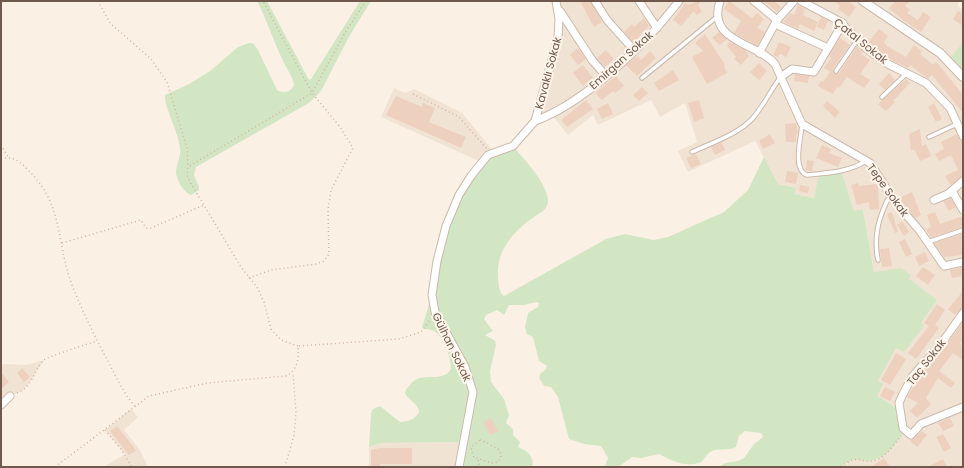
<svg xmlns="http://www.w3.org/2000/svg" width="964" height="468" font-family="Poppins,sans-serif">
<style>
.residential{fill:#f1e3d3}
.green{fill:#d3e6c4}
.building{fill:#edd0be}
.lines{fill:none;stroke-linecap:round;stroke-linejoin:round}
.service-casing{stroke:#cab9ac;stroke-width:5.5}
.minor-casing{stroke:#cab9ac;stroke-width:9}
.tertiary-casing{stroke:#cab9ac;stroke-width:10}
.path{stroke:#d2b3a2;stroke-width:1.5;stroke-dasharray:1 3;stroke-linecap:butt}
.service{stroke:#fff;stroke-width:3.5}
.minor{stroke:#fff;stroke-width:7}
.tertiary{stroke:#fff;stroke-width:8}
.labels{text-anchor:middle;stroke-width:4;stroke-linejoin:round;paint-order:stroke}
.street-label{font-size:11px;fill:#70584c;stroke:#fdf5ea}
</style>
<rect width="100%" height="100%" fill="#faf1e4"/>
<g class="residential">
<path d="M556,1H958V6L963,9V42L949,61L963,77V467H930L929,465L926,467H841L856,458L876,460L880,458L891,448L905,431L900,410L876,396L878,381L896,348L923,326L874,272L863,209L854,211L841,170L814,198L795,194V188L778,184L755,141L688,172L678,151L697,142L685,103L660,117L651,100L598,125L593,115L568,135L551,114L535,121L558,38Z"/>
<path d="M394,88L405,93L414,89L462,113L494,152L481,162L381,117Z"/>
<path d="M44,360L30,382L22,391L10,396L1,405V366L4,364L26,365Z"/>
<path d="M131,409L138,417L124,430L140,450L148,467H104L125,454L105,430Z"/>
<path d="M463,442L459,467H369V447L381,443Z"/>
</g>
<g class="green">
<path d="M257,1H267L309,80L311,79L360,1H371L350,35L321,91L309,103L196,167L194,175L199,187V190L191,195C184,193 177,181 176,173C176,164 181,157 180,149C179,132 164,108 165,95L189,84L210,71L238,47L249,43H253L258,50L277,90C284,94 291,92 294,85C292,75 286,68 282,59C273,40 267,20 257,1Z"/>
<path d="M963,42V77L948,61Z"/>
<path d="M513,146C523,158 549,185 548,202C547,211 538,214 531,219C510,235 496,252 498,279C499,286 499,292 504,296L606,239L625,234L654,240L668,237L724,212L748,190L764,157L778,184L796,188L795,194L814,198L819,173L841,170L854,211L863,209L874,272L901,268L911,275L909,279L937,300L921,323L924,326L904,352L896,348L878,381L883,384L877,396L900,410L906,430C898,440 889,455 877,459C861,465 859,452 841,467H719L725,463L738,461L744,458L754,444L763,437L761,433L745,431L739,436L736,447C727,451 718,448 712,451C707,453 705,459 701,462C686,468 672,461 659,454L641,458L632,457L618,467H605L608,458L601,446L584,444L569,439L558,397L551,387L544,386L539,378L540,374L546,369L547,366L539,361L533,337L527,334L525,327L528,313L538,307L539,303L536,302L524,305H509L504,315L497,310L486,315L484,319L493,331L485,335L495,341L496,345L490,371L491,382L504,399L509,415L506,423L513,429V435L520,442L518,447C527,451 535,456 532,467H459L462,442L381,443L369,447L371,414L373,409L380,406L400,422C407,422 416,419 419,412C418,402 409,402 405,393C406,389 407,388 410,385C421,369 441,385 451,369C451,357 444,337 434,331C429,328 426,331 422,327L432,295L446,226L480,162Z"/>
</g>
<g class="building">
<path d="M585,1H590L602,22L594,27L581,3Z"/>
<path d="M698,1H701L698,5L702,12L696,15L694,11L681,26L673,20L685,3L688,5Z"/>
<path d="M729,1L752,18L757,13L764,19L757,28L765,32L757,46L734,33L741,21L724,9Z"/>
<path d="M763,1H774L781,7L780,9L777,12Z"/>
<path d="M834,1H848L856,7L849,17L838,9L840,6Z"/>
<path d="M896,1H910L905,6L910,10L907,13L918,20L923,12L931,17L921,32L904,21L889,8Z"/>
<path d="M798,5L805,9L803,15L818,22L814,31L800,24L798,29L783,22L790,13L794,15Z"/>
<path d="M958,11L963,14V26L953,19Z"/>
<path d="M821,17L828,21L824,30L817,27Z"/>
<path d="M644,18L649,26L634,42L624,32L632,24L634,27Z"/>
<path d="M879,29L888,36L884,42L887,46L906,57L914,45L922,51L920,54L933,65L935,62L939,65L963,95V113L932,75L928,79L910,65L908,68L889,59L868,43Z"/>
<path d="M719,32L727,39L720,45L712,38Z"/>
<path d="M705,34L725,65L724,66L727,73L707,84L692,57L703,51L695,43Z"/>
<path d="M840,38L850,45L833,69V73L836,74L839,73L857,46L863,52L861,54L870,60L860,74L870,80L864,88L847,77L839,88L837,87L833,94L818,86L821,81L823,82L830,72L824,68L831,58L829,56Z"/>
<path d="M729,42L745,50L749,56L741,65L734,59L736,57L727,46Z"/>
<path d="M779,42L791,47L786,57L780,54L778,57L773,55Z"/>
<path d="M578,48L586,59L578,65L570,55Z"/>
<path d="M606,50L614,59L605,67L597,58Z"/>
<path d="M650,51L656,58L637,76L626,65L637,56L641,60Z"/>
<path d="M759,63L767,71L759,80L750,72Z"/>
<path d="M583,65L593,78L583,86L573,73Z"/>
<path d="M673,70L679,80L659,91L654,83Z"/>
<path d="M889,73L895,80L885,90L879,84Z"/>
<path d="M795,74L809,76L808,83L794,81Z"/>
<path d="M616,76L624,86L615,93L613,91L602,100L595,93Z"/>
<path d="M906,79L910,83L893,101L895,102L886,111L878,104Z"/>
<path d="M642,87L648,93L639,101L633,95Z"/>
<path d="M396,96L422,107L423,103L435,108L429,122L466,137L461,148L386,115Z"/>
<path d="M586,100L593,109L567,127L561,120Z"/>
<path d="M699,100L704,118L694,122L688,103Z"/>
<path d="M827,101L840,112L835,118L823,106Z"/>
<path d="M608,103L613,114L602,119L597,109Z"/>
<path d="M934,103L942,119L936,122L928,107Z"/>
<path d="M796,123L798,133L796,134V142H786L785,124Z"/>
<path d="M920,129L922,146L926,144L931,156L920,161L914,149L911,151L909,134Z"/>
<path d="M770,134L775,143L763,149L759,141Z"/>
<path d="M957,134L960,140L963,141V176L951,185L945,176L958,170L951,155L939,161L935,154L944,149L941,142Z"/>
<path d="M722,142L725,150L715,155L711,147Z"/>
<path d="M822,145L831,149L829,153L842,158L838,167L816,158Z"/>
<path d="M696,154L701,164L691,168L686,158Z"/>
<path d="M807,160L814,161L812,171L806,170Z"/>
<path d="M787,171L798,173L796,184L785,182Z"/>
<path d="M858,183L859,186L876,184L878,186L879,209L870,210L869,202L857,205L851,185Z"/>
<path d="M800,185L809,187L808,193L799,191Z"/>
<path d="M912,192L921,215L915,218L899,198Z"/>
<path d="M950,198L956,207L949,211L943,201Z"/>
<path d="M892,212L898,232L895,233L887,214Z"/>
<path d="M935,212L940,224L963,216V227L931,238L926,229L931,227L927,215Z"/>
<path d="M902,221L909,232L904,236L897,225Z"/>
<path d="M963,233V255L944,257L934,243Z"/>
<path d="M905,239L912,254L906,257L899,242Z"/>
<path d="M889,248L892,266L882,267L880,249Z"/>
<path d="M925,252L929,261L919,266L915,257Z"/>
<path d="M923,267L935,275L928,285L916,276Z"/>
<path d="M963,267V276L952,278L950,270Z"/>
<path d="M963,291V308L955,315L948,309Z"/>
<path d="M937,304L945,310L935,325L939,328L916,359L908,353L929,326L924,323Z"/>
<path d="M963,322V339L960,344L963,346V360L953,353L939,371L955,383L951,388L938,378L926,398L931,404L917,418L910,411L918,403L907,397L921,374L945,347Z"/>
<path d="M896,353L906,359L890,385L881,380Z"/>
<path d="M22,368L30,377L24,382L17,373Z"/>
<path d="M1,372L9,382L1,389Z"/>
<path d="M885,387L895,392L890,401L880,396Z"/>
<path d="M491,418L498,431L490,435L483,422Z"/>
<path d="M950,418L954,426L943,431L938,423Z"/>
<path d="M117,426L136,450L129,455L110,431Z"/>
<path d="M922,431L927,435L917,447L910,441Z"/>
<path d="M943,434L951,448L944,452L936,437Z"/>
<path d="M380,448H412V464H380V467H371V450Z"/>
<path d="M884,458L890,467H871Z"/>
<path d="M943,459L947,467H928Z"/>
</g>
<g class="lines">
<g class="service-casing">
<g id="service">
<path d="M836,71L858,39"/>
<path d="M642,78L718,16"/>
<path d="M882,97L906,74"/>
<path d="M802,125C801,138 792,170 807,175C827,173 849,172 866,161"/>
<path d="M929,137L957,124"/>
<path d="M692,152C711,143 737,135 752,119C763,107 770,91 780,78"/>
<path d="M928,242L963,230"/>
<path d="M878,260C873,236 879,216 890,195"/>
</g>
</g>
<g class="minor-casing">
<g id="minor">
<path d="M595,1L607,20L634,50"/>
<path d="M639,1L657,28"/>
<path d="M720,1C706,42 758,43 775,64L802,124L870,163L895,202L920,231L944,266L963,262"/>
<path d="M754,1L777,20"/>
<path d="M801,1L839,21L867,49L886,63L926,83L950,108L963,136"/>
<path d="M560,11L592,60L606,76"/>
<path d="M775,24L828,48"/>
<path d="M759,53L777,20L794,1"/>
<path d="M781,77L792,69L814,72L843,23"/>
<path d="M535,121C586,102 646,44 679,1"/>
<path d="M952,191L963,210"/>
<path d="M934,200L948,194L963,181"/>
<path d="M963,313L941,344L912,377L902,396L899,403L903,428L911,435L921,424L963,407"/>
<path d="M1,405L10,396"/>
<path d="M459,467L473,392L465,367L435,312L432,295L437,261L446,226L459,195L471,176L488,155L513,146L535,121L558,38L559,19L556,1"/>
</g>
</g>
<g class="tertiary-casing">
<path id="tertiary" d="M863,1L940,53L963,77"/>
</g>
<g class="path">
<path d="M98,1L110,23L151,59L167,82L187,148L188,167"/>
<path d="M413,94L459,117L487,149"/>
<path d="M1,145L8,157"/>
<path d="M1,159C11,156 18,160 25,167C65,204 55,240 72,285C83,313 96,339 110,365C117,379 124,394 135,406"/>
<path d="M62,243L141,220L146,228H151L204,205"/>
<path d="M249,278L271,270L316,264L324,261L329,254L328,210L331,190L353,148L340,127L312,93L263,1"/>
<path d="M298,346L281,340L271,329L264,302L257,287L241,267L190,182L187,175L188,167L312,93L346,31L366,1"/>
<path d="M17,393C34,386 33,370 44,360C49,356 88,344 97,341"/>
<path d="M105,430L121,449L132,467"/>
<path d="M480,440C484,441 497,448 500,451L501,456L498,462L491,463L474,457L471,450L472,446Z"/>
<path d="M478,460L480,467"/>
<path d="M55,467L149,396L207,383L286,376C298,370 299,358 298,346L399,339L421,332L431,319"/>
<path d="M285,467L294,435L296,413L293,373"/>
<path d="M841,467C859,452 860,465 876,460C887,456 894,444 901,436"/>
</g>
<use href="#service" class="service"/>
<use href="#minor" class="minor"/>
<use href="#tertiary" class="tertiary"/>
</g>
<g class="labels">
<g class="street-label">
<text transform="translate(861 41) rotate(39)" y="4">Çatal Sokak</text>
<text transform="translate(621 60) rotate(-42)" y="4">Emirgan Sokak</text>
<text transform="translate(548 73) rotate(-75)" y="4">Kavaklı Sokak</text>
<text transform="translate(888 190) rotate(54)" y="4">Tepe Sokak</text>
<text transform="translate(452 347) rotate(64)" y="4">Gülhan Sokak</text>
<text transform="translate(926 362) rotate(-52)" y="4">Taç Sokak</text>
</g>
</g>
<rect width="964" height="468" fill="none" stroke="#70584c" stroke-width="4"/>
</svg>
